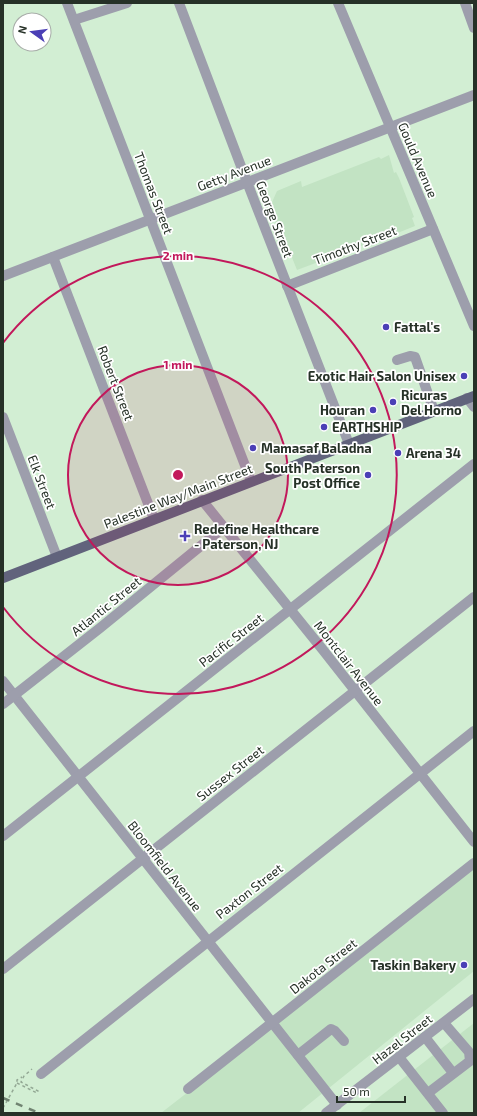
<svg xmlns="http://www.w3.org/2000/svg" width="477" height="1116" font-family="'Exo 2',sans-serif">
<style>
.built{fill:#c2e3c3}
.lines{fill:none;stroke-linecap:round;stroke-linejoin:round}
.path{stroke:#93a894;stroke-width:1.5;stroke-dasharray:3 3;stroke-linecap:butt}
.minor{stroke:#9d9eac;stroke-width:10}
.major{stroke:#61637c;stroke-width:10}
.rail{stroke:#708371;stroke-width:2.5;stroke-dasharray:7 7;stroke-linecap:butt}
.ring{fill:none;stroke:#c2185b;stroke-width:2}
.poi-dot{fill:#4b3fb6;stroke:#fff;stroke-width:1.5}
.labels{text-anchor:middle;stroke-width:3.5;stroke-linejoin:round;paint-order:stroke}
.street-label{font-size:13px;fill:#263127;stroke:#fff}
.poi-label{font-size:13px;font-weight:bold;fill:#263127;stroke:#fff;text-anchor:start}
.centre{fill:#c2185b;stroke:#fff;stroke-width:2}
.ring-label{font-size:12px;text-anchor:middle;font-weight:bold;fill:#c2185b;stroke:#fff;stroke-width:3.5;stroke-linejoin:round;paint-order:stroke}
</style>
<rect width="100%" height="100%" fill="#d2eed3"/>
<g class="built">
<path d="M389,155L394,173L396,172L399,178L414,217L412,218L415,226L390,236L388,232L376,236L377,240L297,270L291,255L285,256L282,245L286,243L280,229L282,225L276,224L269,209L277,191L301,181L302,187L379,157L381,159Z"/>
<path d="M474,863V971L298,1113H161L273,1026Z"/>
<path d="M474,1023V1113H359Z"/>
</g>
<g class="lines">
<g class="path">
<path d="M17,1083L37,1093L38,1091L21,1082L24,1076L32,1069"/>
<path d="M3,1108L17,1083V1080L22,1077"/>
</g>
<g class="minor">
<path d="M67,3L251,481"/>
<path d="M179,3L247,182L349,444"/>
<path d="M338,3L474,326"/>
<path d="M465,3L474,28"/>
<path d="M74,20L127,3"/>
<path d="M53,257L154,519"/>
<path d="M3,276L474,95"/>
<path d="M287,286L433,229"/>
<path d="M397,360L410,356L415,357L434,411"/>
<path d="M467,398L474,407"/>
<path d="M3,417L57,557"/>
<path d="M202,500L323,650L474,842"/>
<path d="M3,681L337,1105"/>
<path d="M3,704L100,628L224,527"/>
<path d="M3,836L474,464"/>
<path d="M3,969L474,597"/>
<path d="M425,1037L453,1073"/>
<path d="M298,1055L331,1029L335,1031L344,1041"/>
<path d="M399,1057L443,1113"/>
<path d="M41,1074L474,731"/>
<path d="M188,1089L474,863"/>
<path d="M428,1093L470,1061L469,1052L444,1023"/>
<path d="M326,1113L474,999"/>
</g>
<path class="major" d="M3,578L474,396"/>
<path class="rail" d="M3,1098L39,1113"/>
</g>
<circle cx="178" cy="475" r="110" fill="#c2185b" fill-opacity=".12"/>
<g class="ring">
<circle cx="178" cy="475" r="110"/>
<path d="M3 343A219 219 0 1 1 3 607"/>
</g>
<g class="poi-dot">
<circle cx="386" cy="327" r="4"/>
<circle cx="464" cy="376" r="4"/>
<circle cx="393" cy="402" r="4"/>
<circle cx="373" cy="410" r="4"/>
<circle cx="324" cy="427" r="4"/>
<circle cx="253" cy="448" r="4"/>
<circle cx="398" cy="453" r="4"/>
<circle cx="368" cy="475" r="4"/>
<path d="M183 530h4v4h4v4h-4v4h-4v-4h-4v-4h4z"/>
<circle cx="464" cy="965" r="4"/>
</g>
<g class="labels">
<g class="street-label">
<text transform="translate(418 160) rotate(67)" y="5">Gould Avenue</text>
<text transform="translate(234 173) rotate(-21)" y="5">Getty Avenue</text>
<text transform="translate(154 193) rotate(69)" y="5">Thomas Street</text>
<text transform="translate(275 219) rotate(69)" y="5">George Street</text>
<text transform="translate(355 245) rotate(-21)" y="5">Timothy Street</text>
<text transform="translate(116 383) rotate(69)" y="5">Robert Street</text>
<text transform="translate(42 482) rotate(69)" y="5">Elk Street</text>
<text transform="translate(178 496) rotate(-21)" y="5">Palestine Way/Main Street</text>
<text transform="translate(106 606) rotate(-39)" y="5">Atlantic Street</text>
<text transform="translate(231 640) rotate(-38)" y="5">Pacific Street</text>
<text transform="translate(349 663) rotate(52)" y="5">Montclair Avenue</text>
<text transform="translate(230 773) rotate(-38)" y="5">Sussex Street</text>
<text transform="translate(165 866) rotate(52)" y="5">Bloomfield Avenue</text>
<text transform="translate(249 891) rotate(-38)" y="5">Paxton Street</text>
<text transform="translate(323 966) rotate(-38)" y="5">Dakota Street</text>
<text transform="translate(402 1039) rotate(-38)" y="5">Hazel Street</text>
</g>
<g class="poi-label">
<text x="394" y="332">Fattal's</text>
<text x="456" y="381" text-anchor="end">Exotic Hair Salon Unisex</text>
<text x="401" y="400">Ricuras<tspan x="401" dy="15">Del Horno</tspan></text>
<text x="365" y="415" text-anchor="end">Houran</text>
<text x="332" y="432">EARTHSHIP</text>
<text x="261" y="453">Mamasaf Baladna</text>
<text x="406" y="458">Arena 34</text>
<text x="360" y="473" text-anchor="end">South Paterson<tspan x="360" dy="15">Post Office</tspan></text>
<text x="194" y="534">Redefine Healthcare<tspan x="194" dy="15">- Paterson, NJ</tspan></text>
<text x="456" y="970" text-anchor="end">Taskin Bakery</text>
</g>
</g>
<circle cx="178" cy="475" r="6" class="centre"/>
<g class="ring-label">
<text x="178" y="260">2 min</text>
<text x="178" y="369">1 min</text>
</g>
<rect width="477" height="1116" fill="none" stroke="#263127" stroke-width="8"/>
<g transform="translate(32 32) rotate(284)"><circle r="19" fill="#ffffff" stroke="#a8ada9"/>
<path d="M0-3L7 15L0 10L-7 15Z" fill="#4b3fb6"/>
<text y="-6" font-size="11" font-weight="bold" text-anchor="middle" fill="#263127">N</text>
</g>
<path d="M337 1096v6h68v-6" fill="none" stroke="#263127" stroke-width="2"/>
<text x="343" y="1096" font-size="12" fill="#263127" stroke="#ffffff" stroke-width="3" paint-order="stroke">50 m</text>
</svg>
